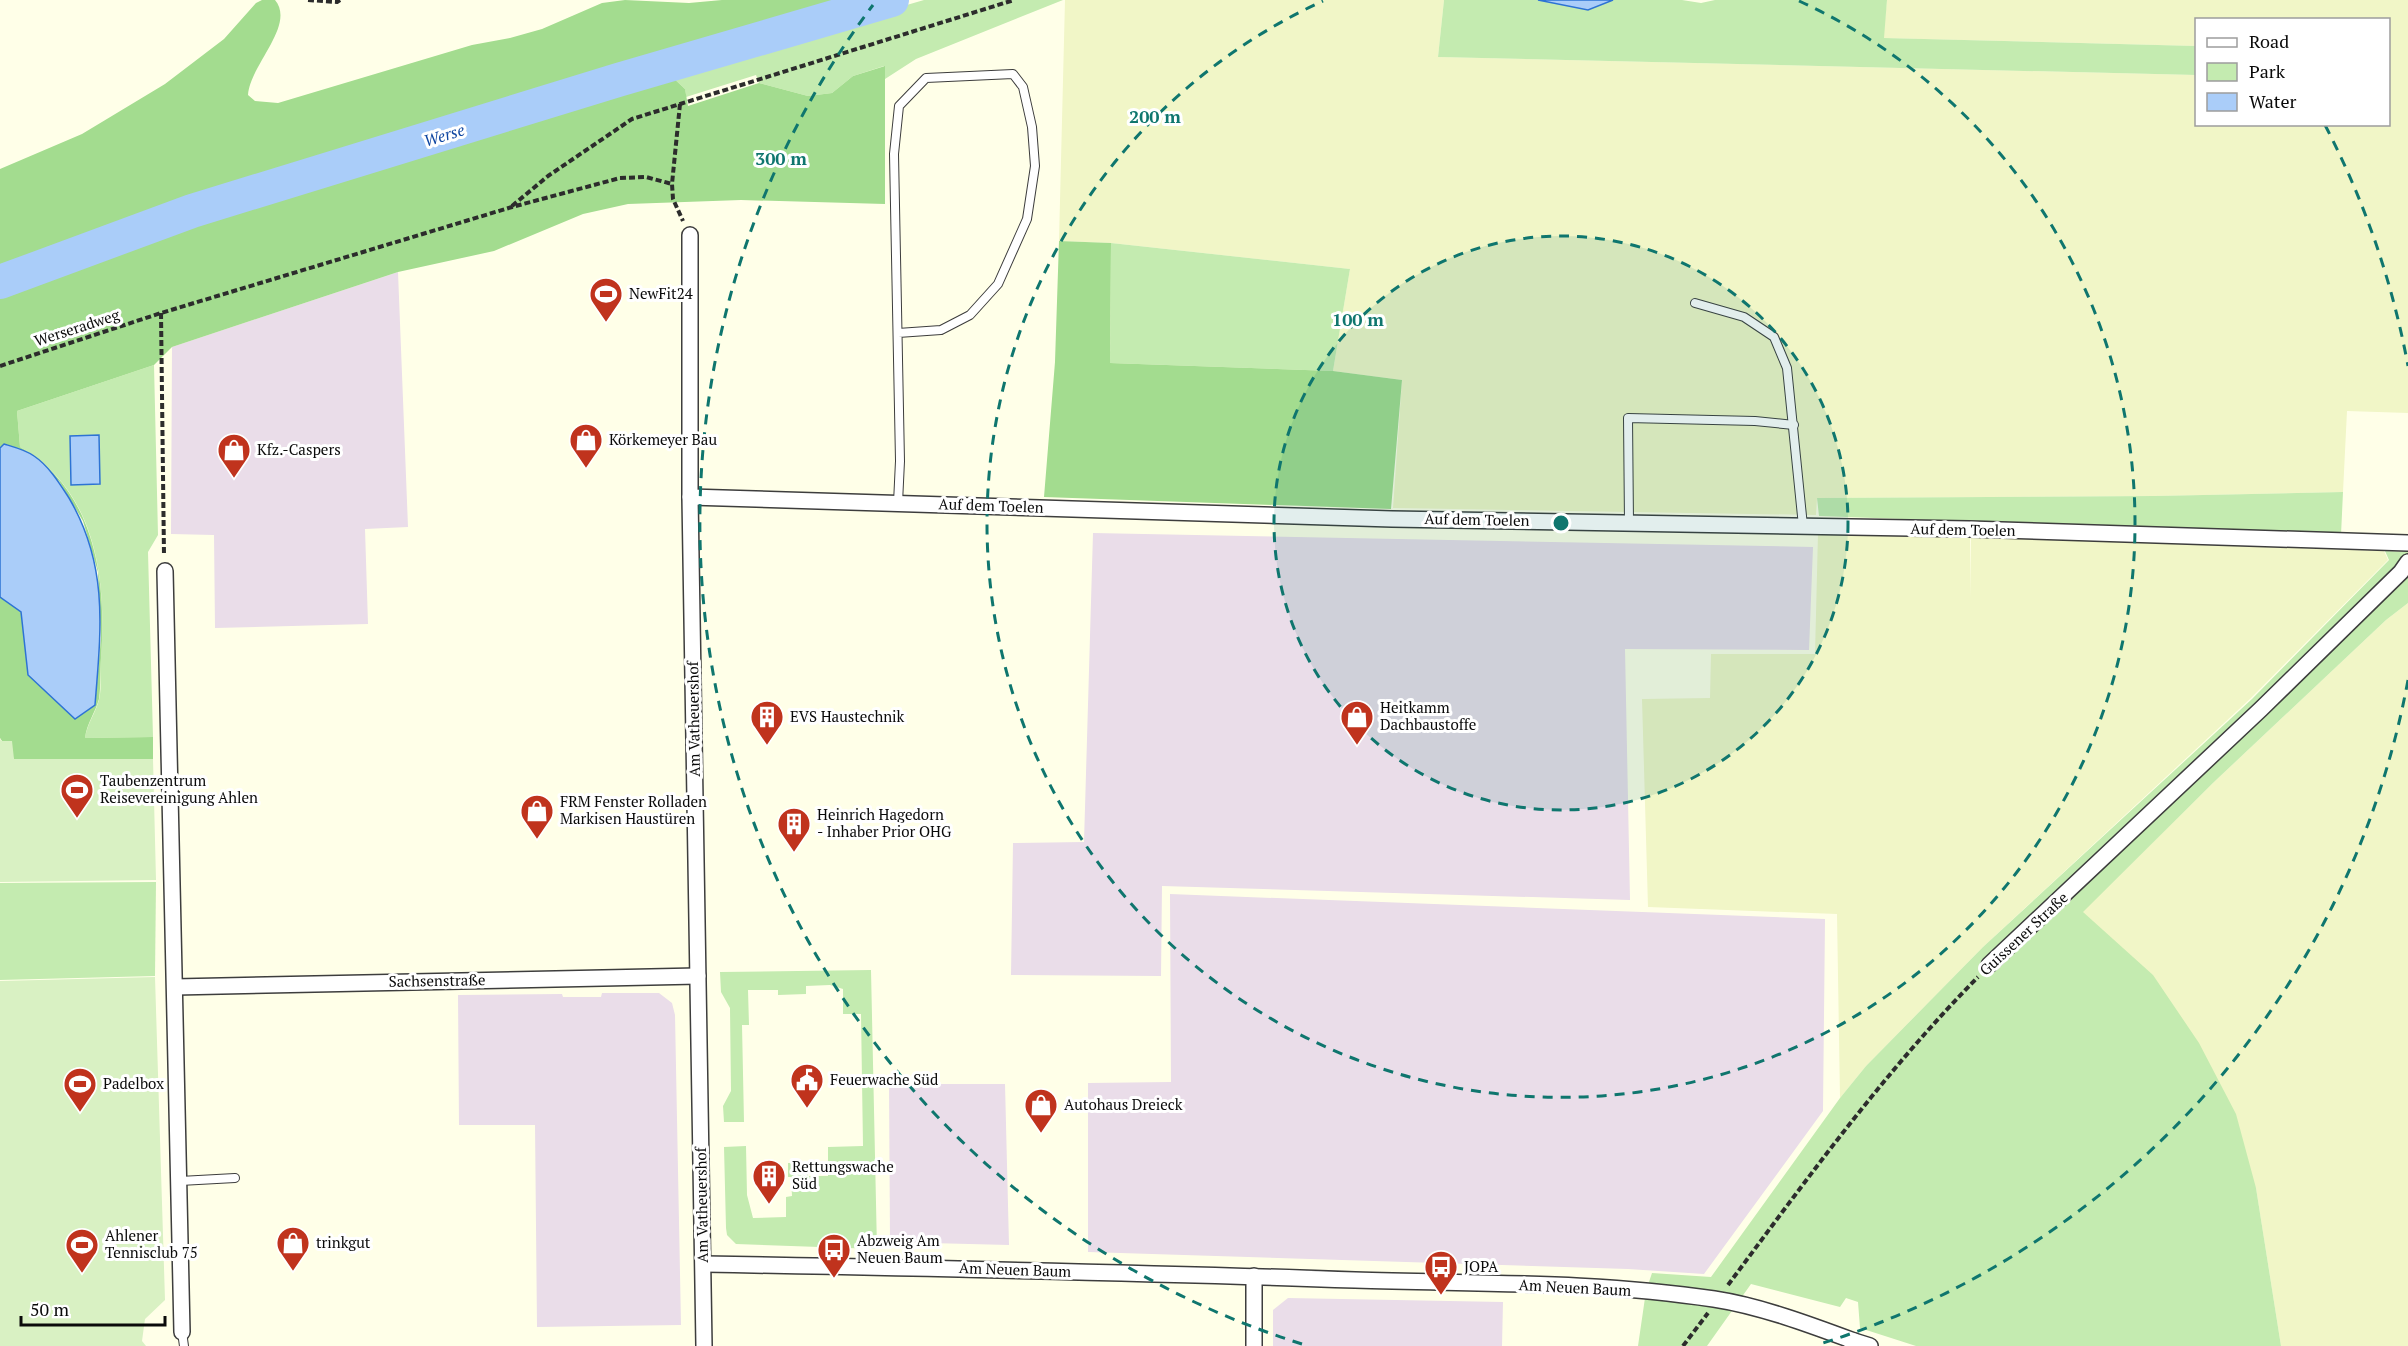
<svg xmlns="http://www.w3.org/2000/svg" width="2408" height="1346" font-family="'PT Serif',serif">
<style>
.industrial{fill:#eadde9}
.farmland{fill:#f1f6c7}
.green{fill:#c4ebb0}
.forest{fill:#a3dc8f}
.pitch{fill:#d9f1c3}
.water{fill:#aacdf9;stroke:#2d73d4;stroke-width:1.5}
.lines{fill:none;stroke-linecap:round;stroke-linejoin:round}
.river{stroke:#aacdf9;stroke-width:34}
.service-casing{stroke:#3d3d3d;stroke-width:10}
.minor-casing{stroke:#3d3d3d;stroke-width:18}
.path{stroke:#2c2c2c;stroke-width:4;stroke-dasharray:6 3;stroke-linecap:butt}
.service{stroke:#fff;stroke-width:8}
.minor{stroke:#fff;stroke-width:15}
.ring{fill:none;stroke:#0f766e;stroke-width:3;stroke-dasharray:10 8}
.labels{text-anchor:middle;stroke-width:6;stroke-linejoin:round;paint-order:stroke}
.poi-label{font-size:15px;fill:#0a0a0a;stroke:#fff;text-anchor:start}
.street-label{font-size:15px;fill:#0a0a0a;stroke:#fff}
.water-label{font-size:16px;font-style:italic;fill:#0f46a1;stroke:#fff}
.centre{fill:#0f766e;stroke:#fff;stroke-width:3}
.ring-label{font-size:18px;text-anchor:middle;font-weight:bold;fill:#0f766e;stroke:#fff;stroke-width:6;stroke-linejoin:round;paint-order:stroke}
</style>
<rect width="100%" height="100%" fill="#ffffe8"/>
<g class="industrial">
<path d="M398,272L408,527L365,529L368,624L215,628L214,535L171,534L172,347Z"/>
<path d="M1093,533L1813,547L1809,650L1625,649L1630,900L1162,886L1161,976L1011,975L1013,843L1084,842Z"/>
<path d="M1170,894L1825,919L1823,1111L1704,1274L1628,1269L1088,1252V1083L1171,1082Z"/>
<path d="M602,993H659L672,1003L675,1015L681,1325L537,1327L535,1125H459L458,995L562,994L563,997H601Z"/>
<path d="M889,1084H1005L1009,1245L890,1242Z"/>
<path d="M1288,1298L1503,1302L1502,1346H1273V1310Z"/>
</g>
<g class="farmland">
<path d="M1065,0H1444L1438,57L2196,75V124H2388V20H2196V46L1883,38L1887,0H2408V413L2347,411L2343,492L2155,496L1817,498L1816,515L1393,508L1402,380L1333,371L1350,269L1111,243L1059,241Z"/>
<path d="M1818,533L1970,537L1971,599V537L2384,551L2388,560L2251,698L1983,947L1866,1066L1840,1098L1837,914L1648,907L1642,699L1710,698L1711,654H1815Z"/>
<path d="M2408,603V1346H2281L2256,1188L2082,912L2214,782L2386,620Z"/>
</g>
<g class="green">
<path d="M924,0H1063L916,59L885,79L884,66L853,76L832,93L808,96L759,83L756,75L686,97L685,89L669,74Z"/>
<path d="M1444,0H1538L1588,10L1613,0H1682L1701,3L1715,0H1887L1884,38L2196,46V75L1438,57Z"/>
<path d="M1111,243L1350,269L1333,371L1110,363Z"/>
<path d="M154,365L158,535L148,552L153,737L85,738C87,724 95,714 99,700C102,687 100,671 101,658C107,579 96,490 20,447L17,411Z"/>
<path d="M2343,492L2341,535L1819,516L1817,498L2155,496Z"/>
<path d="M2385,551L2408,552V603L2386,620L2214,782L2083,912L2153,975L2199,1043L2236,1114L2256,1188L2281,1346H1916L1860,1328L1858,1302L1846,1298L1840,1307L1751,1284L1707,1346H1638L1646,1291L1652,1273L1711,1277L1840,1098L1866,1066L1983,947L2252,699L2389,560Z"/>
<path d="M156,882L155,976L0,980V883Z"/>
<path d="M871,970L877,1249L736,1244L727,1235L726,1228L724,1147L746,1146L747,1195L753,1218L786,1217V1197L792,1196L791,1177H788V1163H807L808,1176H828V1147L863,1146L861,1014H843V989L830,985L806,986V994L778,995V990H748L749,1025H742L744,1122H724L723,1106L731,1091L730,1008L721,992L720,972Z"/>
</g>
<g class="forest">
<path d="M262,0H275C296,25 250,65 248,95L255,101L278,103L472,45L510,38L542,29L602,3L625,0L689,3L722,0H854L665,58L669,74L685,89L688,106L759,83L808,96L832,93L853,76L885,66V204L741,200L628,204L583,214L494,251L398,272L172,347L154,365L17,411L20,447C95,490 107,579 101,658C100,671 101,686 99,699C95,713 87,723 85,738L153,737V759H14L0,738V597L21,612L28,675L75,719L95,705L101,638L98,572L83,521L59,481L4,444L0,448V169L82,134L165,84L224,39L256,3Z"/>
<path d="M1059,241L1111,243L1110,363L1333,371L1402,380L1391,509L1044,497L1055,362Z"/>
</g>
<g class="pitch">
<path d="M0,738L1,741H12L14,759H153L156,880L0,882Z"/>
<path d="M155,977L165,1300L145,1319L142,1341L146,1346H0V981Z"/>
</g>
<g class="water">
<path d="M1538,0H1613L1588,10Z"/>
<path d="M99,435L100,484L71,485L70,436Z"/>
<path d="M4,444C14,447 26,450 34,456C49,466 60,484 69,498C109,566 101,630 95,705L75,719L28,675L21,612L0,597V448Z"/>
</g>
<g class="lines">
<path class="river" d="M0,282L192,211L618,80L892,0"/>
<g class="service-casing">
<g id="service">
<path d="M1695,303L1744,317L1774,337L1787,368L1803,526"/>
<path d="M898,503L900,461L894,154L899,106L926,78L1013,74L1023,87L1032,127L1035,166L1027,219L998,284L970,315L941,330L898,333"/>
<path d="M1629,523L1628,418L1755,421L1794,425"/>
<path d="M180,1181L235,1178"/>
<path d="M182,1332L184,1346"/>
</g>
</g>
<g class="minor-casing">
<g id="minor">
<path d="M690,235V497L704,1346"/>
<path d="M690,497L1392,519L1969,529L2408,543"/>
<path d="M165,571L182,1332"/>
<path d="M1989,965L2261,709L2401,572L2408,562"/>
<path d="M175,987L698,976"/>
<path d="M704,1264C921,1268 1138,1272 1355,1280C1474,1284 1596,1281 1714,1299C1760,1306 1811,1325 1854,1341L1852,1346"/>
<path d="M1254,1276V1346"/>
<path d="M1854,1341L1870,1346"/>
</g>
</g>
<g class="path">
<path d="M308,0L337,2L340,0"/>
<path d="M680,104L672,184L673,199L683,221"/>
<path d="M512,206L548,176L632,119L1014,0"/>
<path d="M161,313L164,555"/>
<path d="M0,366L161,313L512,207L620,178L646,177L672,184"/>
<path d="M1728,1285C1807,1179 1885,1071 1978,977"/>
<path d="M1683,1346L1708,1313"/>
</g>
<use href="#service" class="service"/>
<use href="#minor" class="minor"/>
</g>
<circle cx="1561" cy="523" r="287" fill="#0f766e" fill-opacity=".12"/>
<g class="ring">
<circle cx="1561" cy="523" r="287"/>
<path d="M1799 1A574 574 0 1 1 1323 1"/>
<path d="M2408 680A861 861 0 0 1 1820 1344M1302 1344A861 861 0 0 1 873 5M2325 125A861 861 0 0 1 2408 366"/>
</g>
<defs>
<g id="stadium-pin" transform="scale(1.725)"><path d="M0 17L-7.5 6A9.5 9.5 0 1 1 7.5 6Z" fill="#c0331d" stroke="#fff"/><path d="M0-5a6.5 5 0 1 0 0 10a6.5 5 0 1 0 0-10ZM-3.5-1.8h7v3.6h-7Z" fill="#fff"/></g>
<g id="shop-pin" transform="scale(1.725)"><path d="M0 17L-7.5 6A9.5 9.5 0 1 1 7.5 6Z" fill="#c0331d" stroke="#fff"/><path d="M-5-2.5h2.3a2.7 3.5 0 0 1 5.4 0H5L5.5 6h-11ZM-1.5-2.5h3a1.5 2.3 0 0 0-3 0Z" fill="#fff"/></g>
<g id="building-pin" transform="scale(1.725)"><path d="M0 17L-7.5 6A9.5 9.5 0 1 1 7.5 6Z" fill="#c0331d" stroke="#fff"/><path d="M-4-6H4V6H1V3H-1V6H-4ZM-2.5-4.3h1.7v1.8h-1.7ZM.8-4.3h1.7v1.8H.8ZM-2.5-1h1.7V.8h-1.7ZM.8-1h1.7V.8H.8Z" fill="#fff"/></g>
<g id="civic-pin" transform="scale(1.725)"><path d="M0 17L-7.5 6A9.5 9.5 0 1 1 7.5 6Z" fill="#c0331d" stroke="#fff"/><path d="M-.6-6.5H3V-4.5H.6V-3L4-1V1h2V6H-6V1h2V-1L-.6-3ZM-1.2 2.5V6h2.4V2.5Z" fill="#fff"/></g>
<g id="bus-pin" transform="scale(1.725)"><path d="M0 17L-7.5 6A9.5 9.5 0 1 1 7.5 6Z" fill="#c0331d" stroke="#fff"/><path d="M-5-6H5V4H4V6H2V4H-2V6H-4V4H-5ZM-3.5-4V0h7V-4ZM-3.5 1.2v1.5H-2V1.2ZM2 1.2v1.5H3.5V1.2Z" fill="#fff"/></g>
</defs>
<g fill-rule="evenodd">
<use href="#stadium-pin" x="606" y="294"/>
<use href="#shop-pin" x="586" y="440"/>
<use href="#shop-pin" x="234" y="450"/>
<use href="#building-pin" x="767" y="717"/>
<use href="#shop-pin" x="1357" y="717"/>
<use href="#stadium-pin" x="77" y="790"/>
<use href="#shop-pin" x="537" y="811"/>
<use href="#building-pin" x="794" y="824"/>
<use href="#civic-pin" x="807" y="1080"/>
<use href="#stadium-pin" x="80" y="1084"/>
<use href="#shop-pin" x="1041" y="1105"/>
<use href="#building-pin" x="769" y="1176"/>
<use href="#shop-pin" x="293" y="1243"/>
<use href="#stadium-pin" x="82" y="1245"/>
<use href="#bus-pin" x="834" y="1250"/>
<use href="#bus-pin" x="1441" y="1267"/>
</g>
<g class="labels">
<g class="poi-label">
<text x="629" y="299">NewFit24</text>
<text x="609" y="445">Körkemeyer Bau</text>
<text x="257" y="455">Kfz.-Caspers</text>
<text x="1380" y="713">Heitkamm<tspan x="1380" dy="17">Dachbaustoffe</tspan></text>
<text x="790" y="722">EVS Haustechnik</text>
<text x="100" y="786">Taubenzentrum<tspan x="100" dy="17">Reisevereinigung Ahlen</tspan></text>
<text x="560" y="807">FRM Fenster Rolladen<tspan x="560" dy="17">Markisen Haustüren</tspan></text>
<text x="817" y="820">Heinrich Hagedorn<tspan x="817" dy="17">- Inhaber Prior OHG</tspan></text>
<text x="830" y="1085">Feuerwache Süd</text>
<text x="103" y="1089">Padelbox</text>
<text x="1064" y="1110">Autohaus Dreieck</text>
<text x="792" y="1172">Rettungswache<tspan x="792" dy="17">Süd</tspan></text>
<text x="105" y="1241">Ahlener<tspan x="105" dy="17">Tennisclub 75</tspan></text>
<text x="857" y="1246">Abzweig Am<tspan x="857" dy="17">Neuen Baum</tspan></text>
<text x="316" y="1248">trinkgut</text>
<text x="1464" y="1272">JOPA</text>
</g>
<g class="street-label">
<text transform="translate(77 328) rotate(-18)" y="5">Werseradweg</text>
<text transform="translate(991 506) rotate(2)" y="5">Auf dem Toelen</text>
<text transform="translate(1477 520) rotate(1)" y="5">Auf dem Toelen</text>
<text transform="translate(1963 530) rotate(1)" y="5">Auf dem Toelen</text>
<text transform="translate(694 719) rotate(-91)" y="5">Am Vatheuershof</text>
<text transform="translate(2024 934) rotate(-43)" y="5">Guissener Straße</text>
<text transform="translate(437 981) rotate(-1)" y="5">Sachsenstraße</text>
<text transform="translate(702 1205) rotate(-91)" y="5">Am Vatheuershof</text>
<text transform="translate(1015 1270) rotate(2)" y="5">Am Neuen Baum</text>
<text transform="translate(1575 1288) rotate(3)" y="5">Am Neuen Baum</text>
</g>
<g class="water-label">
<text transform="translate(444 135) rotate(-17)" y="6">Werse</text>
</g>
</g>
<circle cx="1561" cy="523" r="9" class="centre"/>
<g class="ring-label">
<text x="1155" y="123">200 m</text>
<text x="781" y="165">300 m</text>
<text x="1358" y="326">100 m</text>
</g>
<rect x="2195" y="18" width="195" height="108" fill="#ffffff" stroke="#9d9d9d" stroke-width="1.5"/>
<rect x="2207" y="38" width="30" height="9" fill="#ffffff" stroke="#9d9d9d" stroke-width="1.5"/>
<text x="2249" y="48" font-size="18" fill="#0a0a0a">Road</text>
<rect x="2207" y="63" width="30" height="18" fill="#c4ebb0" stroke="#9d9d9d" stroke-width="1.5"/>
<text x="2249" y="78" font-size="18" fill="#0a0a0a">Park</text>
<rect x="2207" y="93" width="30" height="18" fill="#aacdf9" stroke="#9d9d9d" stroke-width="1.5"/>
<text x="2249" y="108" font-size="18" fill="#0a0a0a">Water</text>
<path d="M21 1316v9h144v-9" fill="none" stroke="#0a0a0a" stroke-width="3"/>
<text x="30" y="1316" font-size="18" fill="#0a0a0a" stroke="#ffffff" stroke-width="4.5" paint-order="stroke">50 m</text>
</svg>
